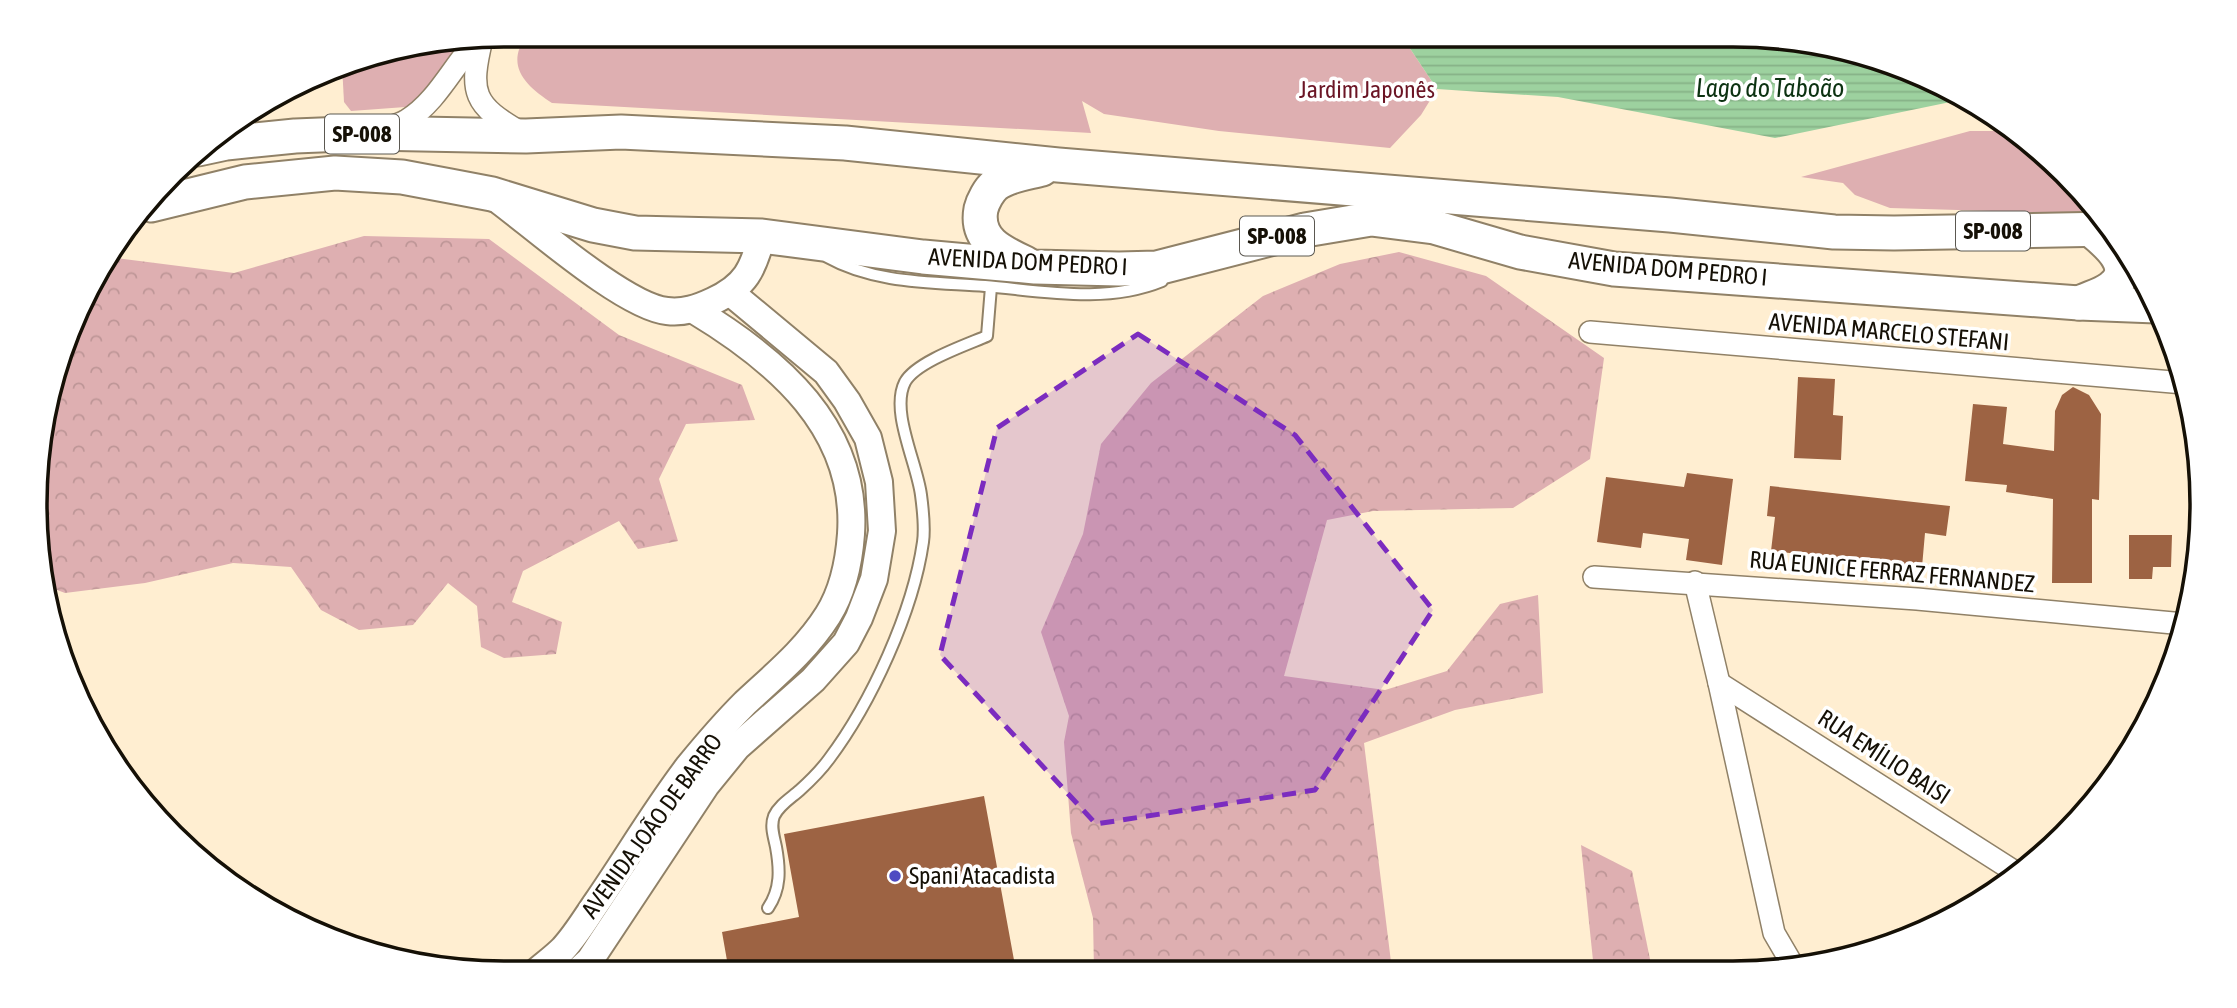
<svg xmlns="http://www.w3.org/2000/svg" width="2237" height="1008" font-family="'Asap Condensed',sans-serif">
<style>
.green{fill:#deafb1}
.forest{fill:url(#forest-crowns)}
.water{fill:url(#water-rules)}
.building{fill:#9d6343}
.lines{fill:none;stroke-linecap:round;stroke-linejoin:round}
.service-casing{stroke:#908167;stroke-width:14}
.minor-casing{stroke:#908167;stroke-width:24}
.tertiary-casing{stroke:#908167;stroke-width:30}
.primary-casing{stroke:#908167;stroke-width:37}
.service{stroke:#fff;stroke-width:10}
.minor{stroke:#fff;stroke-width:21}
.tertiary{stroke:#fff;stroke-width:26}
.primary{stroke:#fff;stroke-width:33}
.marked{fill:#7b2cbf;fill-opacity:0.2;stroke:#7b2cbf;stroke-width:5;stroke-dasharray:14 9;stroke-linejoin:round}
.poi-dot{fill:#4f4bc2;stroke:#fff;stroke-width:2.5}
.labels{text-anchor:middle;stroke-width:7;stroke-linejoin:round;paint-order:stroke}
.shield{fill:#fff;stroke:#5b5851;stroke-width:2}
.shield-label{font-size:23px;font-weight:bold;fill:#151006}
.park-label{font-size:24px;fill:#6b1525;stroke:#fff}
.street-label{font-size:24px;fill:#151006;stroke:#fff}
.poi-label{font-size:24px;fill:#151006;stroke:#fff;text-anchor:start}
.water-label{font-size:26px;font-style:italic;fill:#0c3211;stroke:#fff}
.rim{fill:none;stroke:#151006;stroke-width:3.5}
</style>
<defs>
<pattern id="forest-crowns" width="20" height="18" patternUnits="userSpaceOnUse" patternTransform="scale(1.75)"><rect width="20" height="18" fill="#deafb1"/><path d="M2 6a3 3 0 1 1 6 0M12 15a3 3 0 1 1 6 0" fill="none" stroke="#be9697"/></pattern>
<pattern id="water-rules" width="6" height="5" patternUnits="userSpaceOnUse" patternTransform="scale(1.75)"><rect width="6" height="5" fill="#9dd19f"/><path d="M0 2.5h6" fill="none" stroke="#86b287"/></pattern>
</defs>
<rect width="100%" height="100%" fill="#ffeed1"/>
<g class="green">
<path d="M527,35H723L727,42L832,38L833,35H1401L1437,89L1421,115L1390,148L1219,131L1104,114L1082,101L1091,133L552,103C526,86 504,66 527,35Z"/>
<path d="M467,41L419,106L351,111L344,102L342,65L353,60Z"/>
<path d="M1970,131H2015L2064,172L2099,214L1890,208L1855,195L1843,183L1801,177Z"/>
</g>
<g class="forest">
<path d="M364,236L489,239L619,335L742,385L755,420L686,424L659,479L678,541L638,549L619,521L523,571L512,602L562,622L556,654L504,658L481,647L477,606L448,583L413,625L359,630L321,610L291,567L233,563L145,583L65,593L44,585L39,566L44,413L98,270L108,257L234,273Z"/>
<path d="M1399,252L1486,276L1604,358L1590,459L1513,508L1373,511L1327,520L1284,676L1385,690L1447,671L1500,604L1538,595L1543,693L1455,710L1364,743L1392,970L1094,971L1093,918L1071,833L1064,742L1069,716L1041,632L1083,534L1101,444L1151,383L1263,296L1340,264Z"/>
<path d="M1581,845L1632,871L1652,969L1594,970Z"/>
</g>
<g class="water">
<path d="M723,35H833L832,38L741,45L727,42Z"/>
<path d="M1401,35H1733L1824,44L1912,71L1965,99L1775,138L1558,97L1437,89Z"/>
</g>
<g class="building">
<path d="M1798,377L1835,379L1833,415L1843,416L1841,460L1794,458Z"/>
<path d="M2073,387L2089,395L2101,414L2099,500L2092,499V583H2052L2053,499L2006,492L2007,485L1965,481L1973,404L2007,407L2003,444L2054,451L2055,411L2062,395Z"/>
<path d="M1687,473L1733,479L1722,565L1686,560L1689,539L1643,533L1641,548L1597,542L1606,477L1684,487Z"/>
<path d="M1770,486L1950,506L1946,536L1925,533L1922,567L1771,551L1775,517L1767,516Z"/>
<path d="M2129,535H2172L2171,567H2153L2152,579H2129Z"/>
<path d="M984,796L1016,971L729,972L722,932L799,917L784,834Z"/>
</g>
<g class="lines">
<g class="service-casing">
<g id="service">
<path d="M827,257C875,284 933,282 985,286C1043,291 1106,304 1162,281"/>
<path d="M768,908C781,889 780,869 776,847C774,837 770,826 774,816C779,805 791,798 800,790C810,781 821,770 829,759C871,703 913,612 923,542C925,528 923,510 921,495C917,463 890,411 905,382C916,362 966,345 987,336L991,287"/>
</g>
</g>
<g class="minor-casing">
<g id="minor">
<path d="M482,39C469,93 473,105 522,133"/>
<path d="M386,128C393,126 401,124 407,120C437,102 454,64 478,39"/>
<path d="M1590,332L2184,383"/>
<path d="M1594,577L1917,599L2184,624"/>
<path d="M1695,582L1719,683L1774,933L1795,969"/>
<path d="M1719,683L2020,875"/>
</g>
</g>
<g class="tertiary-casing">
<g id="tertiary">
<path d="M501,202C537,229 626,307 667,311C684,313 698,308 713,301C746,286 753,269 762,236"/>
<path d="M535,973C544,965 554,958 563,949C576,935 586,918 597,902C628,857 656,809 689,766C707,744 725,723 745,703C775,675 806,650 828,615C843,591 849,562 851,534C858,428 777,360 694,310"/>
<path d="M576,973L590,960L706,785L737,747L813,680L846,643L859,618L874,579L882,531L879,482L868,438L847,401L826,372L731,293"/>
</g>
</g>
<g class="primary-casing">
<g id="primary">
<path d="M198,149L226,143L295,136L370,133L526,136L621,132L845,143L1058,165L1670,215L1834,232L1894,233L2112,229"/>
<path d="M151,205L245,182L335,173L402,177L450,186L492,194L593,225L635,233L762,236L923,257L1035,267L1119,269L1157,268L1305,230L1371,219L1434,227L1520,252L1614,269L2079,303L2156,306"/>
<path d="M1025,263C1001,252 975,240 981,209C983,201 989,190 995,185C1008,175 1027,173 1042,169"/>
<path d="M2079,303C2089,298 2102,295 2111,288C2138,268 2107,243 2091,230"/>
</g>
</g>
<use href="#service" class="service"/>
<use href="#minor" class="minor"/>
<use href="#tertiary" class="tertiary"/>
<use href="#primary" class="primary"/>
</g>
<path class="marked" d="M1138,334L1295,435L1433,610L1315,790L1096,824L940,655L997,428Z"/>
<circle class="poi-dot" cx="895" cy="876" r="7"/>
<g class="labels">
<g class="shield">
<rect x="325" y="114.5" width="74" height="39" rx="5"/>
<rect x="1956" y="211.5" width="74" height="39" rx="5"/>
<rect x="1240" y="216.5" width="74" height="39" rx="5"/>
</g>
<g class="shield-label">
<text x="362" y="142">SP-008</text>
<text x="1993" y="239">SP-008</text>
<text x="1277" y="244">SP-008</text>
</g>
<g class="park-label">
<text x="1367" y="98">Jardim Japonês</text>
</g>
<g class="street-label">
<text transform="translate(1028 262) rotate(3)" y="8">AVENIDA DOM PEDRO I</text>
<text transform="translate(1668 269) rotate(5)" y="8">AVENIDA DOM PEDRO I</text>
<text transform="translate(1889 332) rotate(5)" y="8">AVENIDA MARCELO STEFANI</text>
<text transform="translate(1892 572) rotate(5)" y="8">RUA EUNICE FERRAZ FERNANDEZ</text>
<text transform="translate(1884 757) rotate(33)" y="8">RUA EMÍLIO BAISI</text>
<text transform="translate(652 826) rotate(-54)" y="8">AVENIDA JOÃO DE BARRO</text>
</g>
<g class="poi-label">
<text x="909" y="884">Spani Atacadista</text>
</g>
<g class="water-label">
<text x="1770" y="97">Lago do Taboão</text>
</g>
</g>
<path d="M0 0H2237V1008H0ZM504 47H1733A457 457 0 0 1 2190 504V504A457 457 0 0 1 1733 961H504A457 457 0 0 1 47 504V504A457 457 0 0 1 504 47Z" fill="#fff" fill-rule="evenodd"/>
<path class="rim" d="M504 47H1733A457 457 0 0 1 2190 504V504A457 457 0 0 1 1733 961H504A457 457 0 0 1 47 504V504A457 457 0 0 1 504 47Z"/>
</svg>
